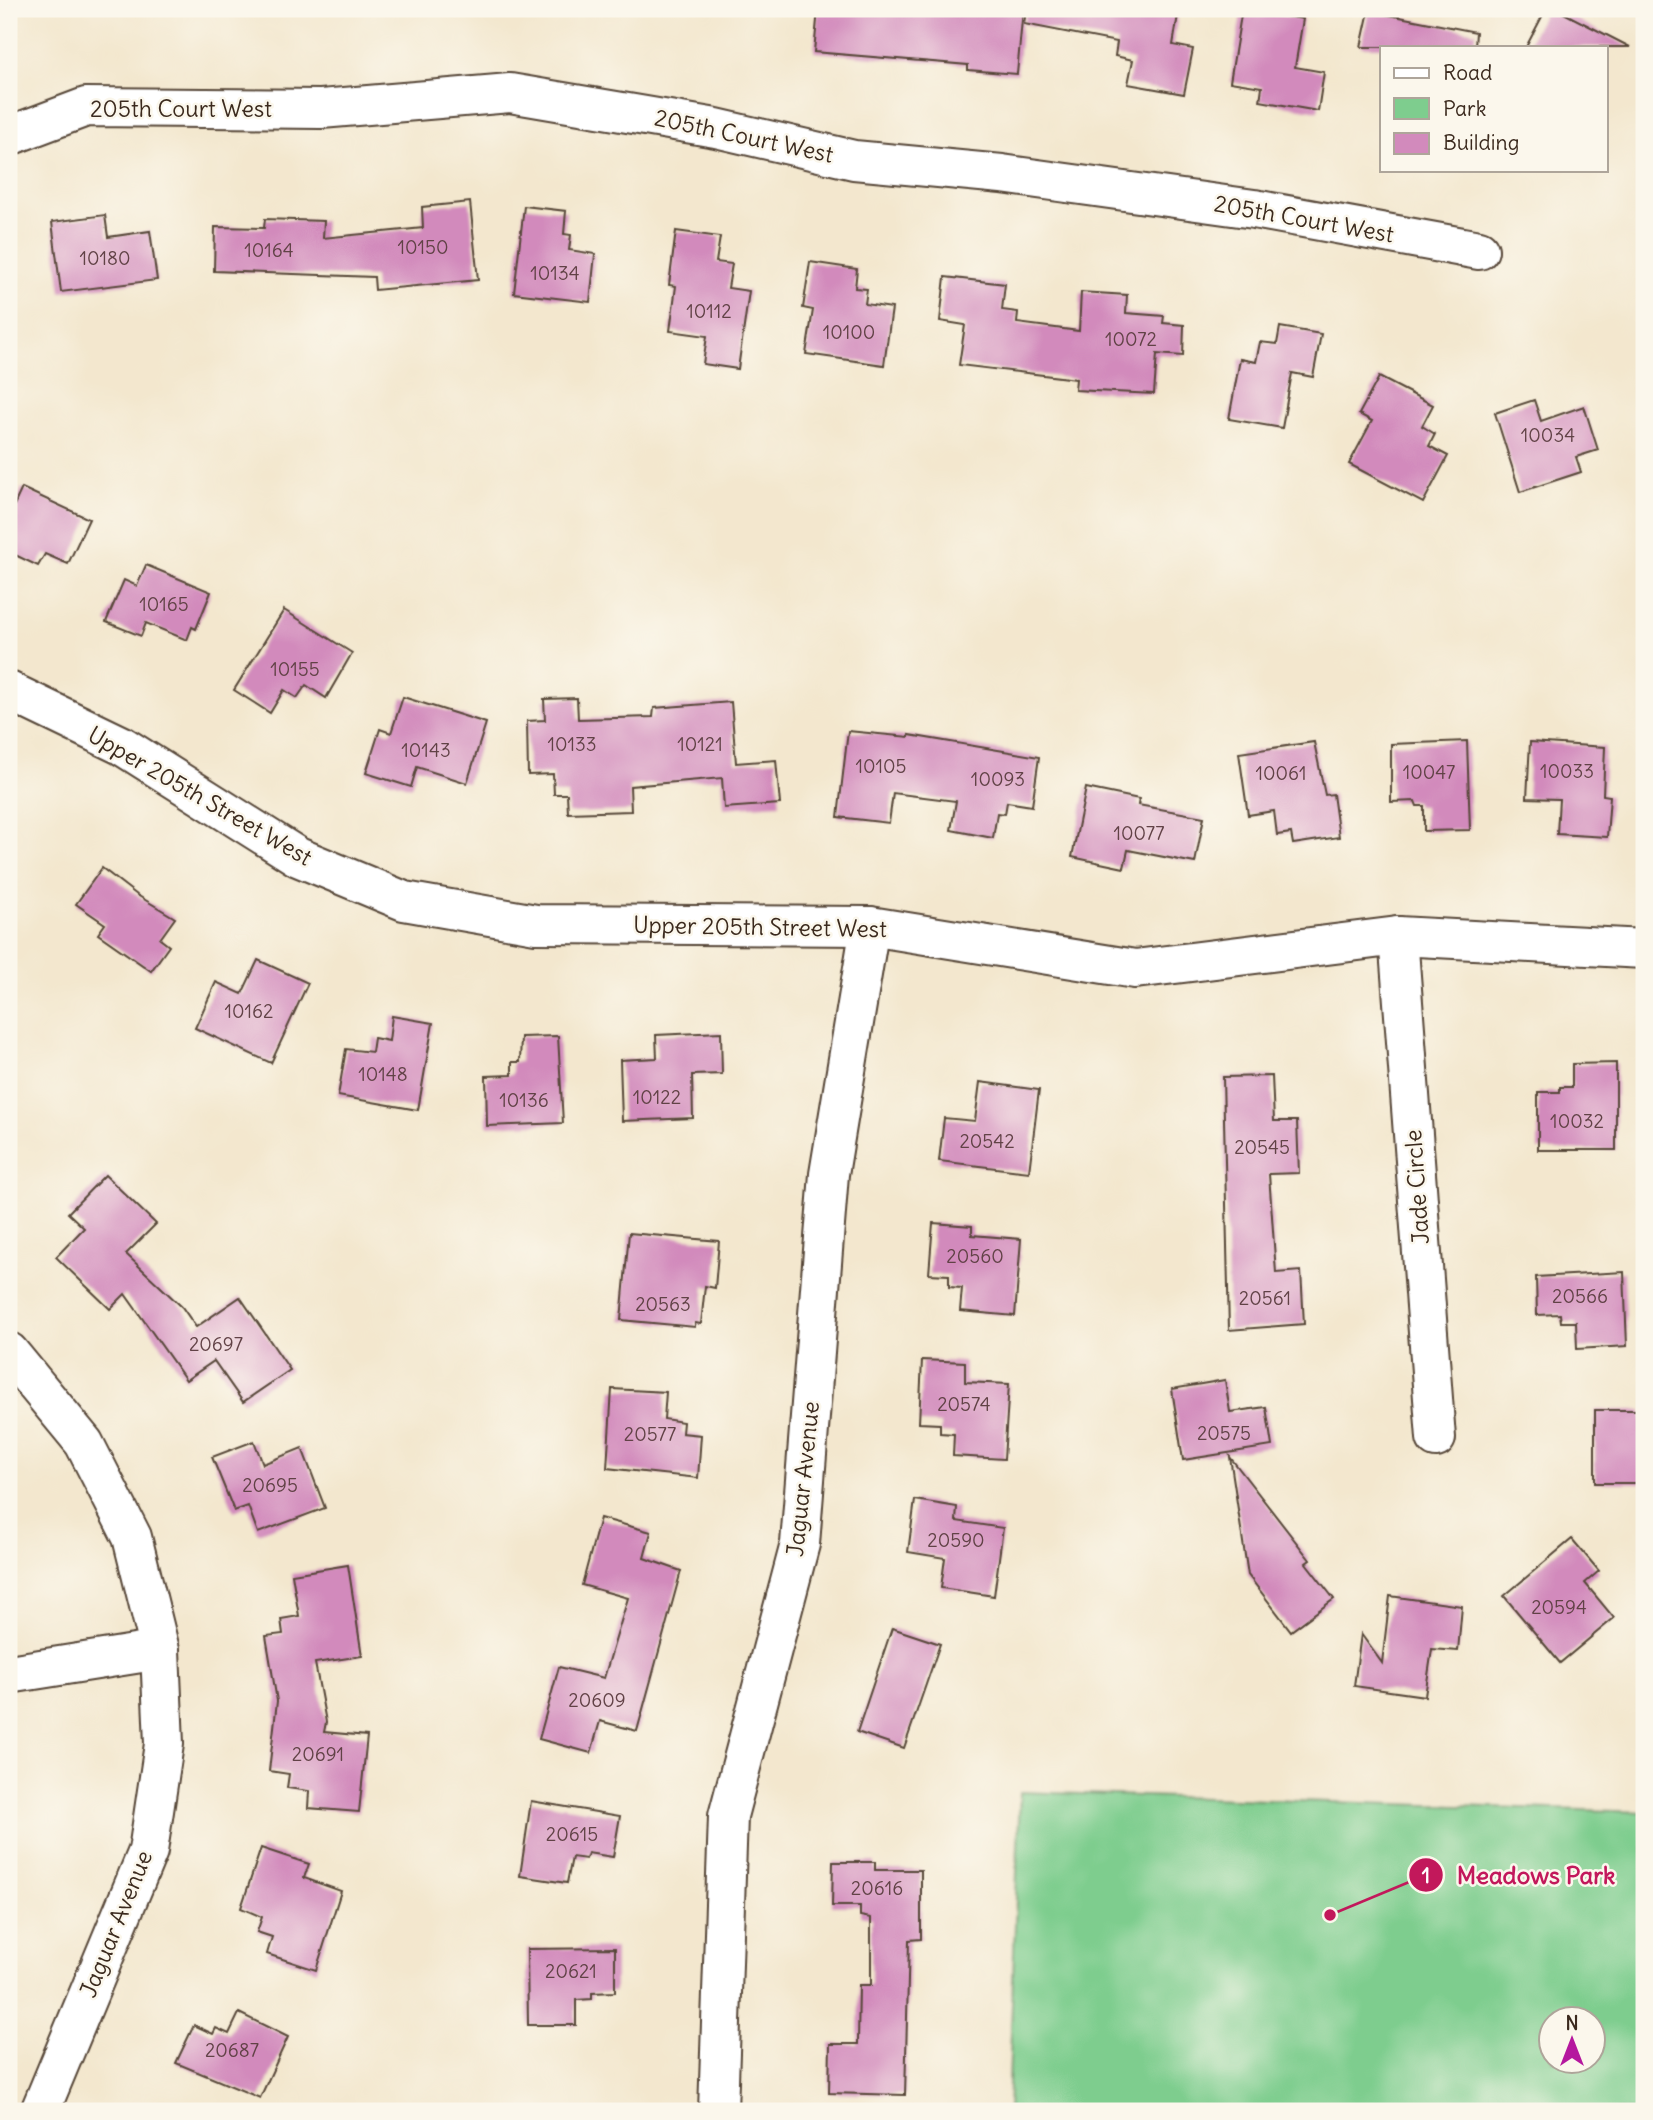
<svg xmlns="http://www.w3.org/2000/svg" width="1653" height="2120" font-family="Delius,sans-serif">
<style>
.green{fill:#7ecd8e;stroke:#5c7c56;stroke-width:2;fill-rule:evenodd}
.building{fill:#d28abc}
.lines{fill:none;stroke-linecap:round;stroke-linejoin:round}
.street-casing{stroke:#574638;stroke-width:42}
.street{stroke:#fff;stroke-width:38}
.labels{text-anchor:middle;stroke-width:5;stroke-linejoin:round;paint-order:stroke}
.number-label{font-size:19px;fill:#614246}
.street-label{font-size:23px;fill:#3b2a1e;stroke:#fbf7ec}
.leader{fill:none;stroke:#c2185b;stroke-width:2.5}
.callout-dot{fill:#c2185b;stroke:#fbf7ec;stroke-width:2.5}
.mark-label{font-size:21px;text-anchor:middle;font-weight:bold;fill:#fff}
.callout-label{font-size:24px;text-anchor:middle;font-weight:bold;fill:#c2185b;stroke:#fbf7ec;stroke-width:5;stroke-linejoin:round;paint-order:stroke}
</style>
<rect width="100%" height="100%" fill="#fbf7ec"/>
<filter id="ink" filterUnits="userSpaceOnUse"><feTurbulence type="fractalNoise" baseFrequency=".0143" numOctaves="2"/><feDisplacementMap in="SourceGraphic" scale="14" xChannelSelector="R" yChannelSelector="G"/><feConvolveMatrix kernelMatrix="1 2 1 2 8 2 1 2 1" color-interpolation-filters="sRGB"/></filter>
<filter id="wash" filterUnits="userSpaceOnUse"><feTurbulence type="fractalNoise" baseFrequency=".00686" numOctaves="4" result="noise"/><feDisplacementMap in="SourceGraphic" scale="28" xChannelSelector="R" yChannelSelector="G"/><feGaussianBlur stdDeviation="1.57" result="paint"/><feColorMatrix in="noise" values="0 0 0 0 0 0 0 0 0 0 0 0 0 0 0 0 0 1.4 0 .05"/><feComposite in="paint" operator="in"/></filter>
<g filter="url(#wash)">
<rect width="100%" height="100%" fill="#f3e7ce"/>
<path class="green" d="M1020,1792L1644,1812V2111H1008ZM1552,2018H1594V2060H1552Z"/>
<g id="blocks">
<g class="building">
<path d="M818,9H1023L1017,74L968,70V65L814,52Z"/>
<path d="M1026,9H1179L1173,45L1193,49L1184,94L1128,84L1133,60L1115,56L1117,42L1024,24Z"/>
<path d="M1242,9L1303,19L1295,67L1324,72L1318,111L1260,101L1262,87L1230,82Z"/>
<path d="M1546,9H1556L1630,47H1526Z"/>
<path d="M1369,11L1476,32L1475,47H1361Z"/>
<path d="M470,202L478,280L375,290L374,277L214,271L215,227L264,228L265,219L324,221L323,238L423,228L422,207Z"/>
<path d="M524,206L566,211L564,234L571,235L569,250L595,254L590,302L514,293Z"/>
<path d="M105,215L108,237L150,231L157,280L61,292L52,222Z"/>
<path d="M676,231L720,237L716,262L732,264L728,288L749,291L738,369L703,364L707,336L670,331L676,286L669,285Z"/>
<path d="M810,262L857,269L855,288L867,289L865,304L892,308L884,365L806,354L813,310L803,308Z"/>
<path d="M945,277L1005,284L1002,310L1018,312L1017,323L1079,331L1081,292L1127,295L1126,313L1164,316L1163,323L1184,325L1183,356L1157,354L1154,394L1075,390L1076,379L959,365L965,325L940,321Z"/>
<path d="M1280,327L1321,334L1313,377L1292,373L1282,428L1229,419L1240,359L1256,362L1260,342L1277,344Z"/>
<path d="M1379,377L1433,405L1422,426L1435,434L1429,446L1448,456L1423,503L1349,464L1372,421L1359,414Z"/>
<path d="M1534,400L1541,421L1584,406L1598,450L1576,457L1581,472L1520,492L1495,413Z"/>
<path d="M22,488L89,519L68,564L45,554L38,566L9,552V516Z"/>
<path d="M146,565L211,592L196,629L192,627L187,640L146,623L141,636L106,622L124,580L137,586Z"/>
<path d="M284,610L352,653L326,698L306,685L297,698L284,690L270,713L234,690Z"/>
<path d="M403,697L486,723L467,783L417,767L411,787L366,773L380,729L391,733Z"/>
<path d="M577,698L578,719L653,717L654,708L731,702L736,763L776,760L780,804L724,808L722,778L630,786L631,811L568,813L567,794H554L553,774L528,775L527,721L545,720L544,699Z"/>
<path d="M848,731L909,737V735L1039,757L1032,806L1007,802L1005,814L997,813L993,838L951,830L956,801L893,793L889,823L838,817Z"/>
<path d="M1467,741L1470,830L1424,831V806H1417L1415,801L1391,802V744Z"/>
<path d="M1314,742L1325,795L1333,794L1339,837L1293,844L1291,833L1277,835L1274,811L1248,815L1239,753Z"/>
<path d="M1530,742L1605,747L1603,795L1610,796L1607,837L1557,834L1559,799L1527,798Z"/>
<path d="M1086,788L1139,799L1138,805L1204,817L1195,863L1128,850L1124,868L1072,857Z"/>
<path d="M102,868L137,895L175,918L160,939L169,946L151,971L98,934L105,924L76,904Z"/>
<path d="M258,960L308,983L271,1063L195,1028L216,982L242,994Z"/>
<path d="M392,1016L433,1023L418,1110L338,1096L346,1049L372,1052L374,1038L389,1041Z"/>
<path d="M721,1032L722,1074L692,1075L693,1118L622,1121L620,1060L657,1058L656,1035Z"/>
<path d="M558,1036L563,1123L487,1126L486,1076L512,1075V1062H520L521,1037Z"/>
<path d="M1616,1063V1150H1538V1092H1560V1087H1572V1064Z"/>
<path d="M1272,1076L1274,1121H1297L1299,1173L1269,1174L1276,1273L1301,1271L1304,1324L1229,1330L1223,1077Z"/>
<path d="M980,1082L1039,1090L1029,1172L939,1161L944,1118L975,1121Z"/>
<path d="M105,1175L156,1224L126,1254L182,1307L196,1327L240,1297L290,1370L243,1402L214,1361L186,1380L125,1294L110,1309L56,1257L84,1228L68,1213Z"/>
<path d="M933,1223L972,1226V1235L1021,1239L1015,1316L960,1311L962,1288L949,1287V1275L929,1274Z"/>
<path d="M629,1233L719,1241L715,1288L705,1286L701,1324L695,1323V1327L621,1320Z"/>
<path d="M1624,1272L1627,1346L1577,1349L1576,1322H1561L1560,1314L1537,1315L1536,1277Z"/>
<path d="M922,1360L965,1362V1382L1009,1384L1004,1459L953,1456L954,1434L940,1433V1424L919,1423Z"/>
<path d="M1225,1380L1230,1412L1266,1407L1272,1446L1183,1460L1172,1389Z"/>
<path d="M612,1389L666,1392L664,1419L683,1422L682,1433L701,1435L698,1478L607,1468Z"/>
<path d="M1595,1410H1642L1644,1483H1595Z"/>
<path d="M254,1441L263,1464L302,1448L325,1508L258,1533L248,1506L234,1511L212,1457Z"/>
<path d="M1230,1457L1310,1560L1306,1563L1334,1599L1291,1631L1248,1575Z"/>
<path d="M915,1500L957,1507L956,1521L1003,1528L994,1596L941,1588L945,1558L908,1552Z"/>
<path d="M600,1518L651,1532L644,1558L681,1571L637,1731L600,1721L591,1753L539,1739L559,1667L604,1678L628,1598L582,1585Z"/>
<path d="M1572,1539L1599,1571L1585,1583L1614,1618L1560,1663L1504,1596Z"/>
<path d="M348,1565L362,1656L315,1663L326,1722L324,1732L367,1736L359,1812L308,1808L309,1791L287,1788L289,1774L269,1771L277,1701L266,1636L283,1634L281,1619L299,1616L292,1574Z"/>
<path d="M1390,1596L1462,1606L1458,1651L1432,1649L1425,1696L1354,1686L1361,1634L1382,1663Z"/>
<path d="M892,1628L940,1644L904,1748L857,1732Z"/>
<path d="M531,1801L620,1816L613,1857L588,1853L586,1859L572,1857L567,1883L520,1876Z"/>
<path d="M261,1848L309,1864L304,1878L341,1891L316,1970L267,1954L272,1937L257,1932L262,1917L241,1908Z"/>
<path d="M833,1862H875V1870H921V1939L909,1940L905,2095L829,2093L830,2044H858L859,1985H871V1918L860,1916V1906H832Z"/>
<path d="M615,1948V1992L592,1993V1999L576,2000V2025H528L527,1949Z"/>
<path d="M239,2013L288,2037L260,2098L176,2063L194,2025L213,2034L216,2028L229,2034Z"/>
</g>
</g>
</g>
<g filter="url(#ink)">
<use href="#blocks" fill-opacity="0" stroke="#574638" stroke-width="2"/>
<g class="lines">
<g class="street-casing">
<g id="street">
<path d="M9,136L86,107L321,109L510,93L716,128L854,160L1002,174L1254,209L1479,250"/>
<path d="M9,691L121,745L298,857L404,901L536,924L870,926L1135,969L1398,936L1644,949"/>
<path d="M1398,936L1436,1438"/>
<path d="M9,1352L84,1443L132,1537L160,1650L164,1744L148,1851L40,2111"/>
<path d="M9,1674L160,1650"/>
<path d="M718,2111L728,1816L800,1544L829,1174L870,926"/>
</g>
</g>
<use href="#street" class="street"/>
</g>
</g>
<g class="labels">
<g class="number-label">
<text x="423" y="254">10150</text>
<text x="269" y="257">10164</text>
<text x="105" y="265">10180</text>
<text x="555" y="280">10134</text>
<text x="709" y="318">10112</text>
<text x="849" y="339">10100</text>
<text x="1131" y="346">10072</text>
<text x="1548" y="442">10034</text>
<text x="164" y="611">10165</text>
<text x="295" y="676">10155</text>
<text x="572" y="751">10133</text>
<text x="700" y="751">10121</text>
<text x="426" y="757">10143</text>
<text x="881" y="773">10105</text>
<text x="1567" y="778">10033</text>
<text x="1429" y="779">10047</text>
<text x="1281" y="780">10061</text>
<text x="998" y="786">10093</text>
<text x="1139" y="840">10077</text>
<text x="249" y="1018">10162</text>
<text x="383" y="1081">10148</text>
<text x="657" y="1104">10122</text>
<text x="524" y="1107">10136</text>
<text x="1577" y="1128">10032</text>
<text x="987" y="1148">20542</text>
<text x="1262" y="1154">20545</text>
<text x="975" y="1263">20560</text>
<text x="1580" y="1303">20566</text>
<text x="1265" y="1305">20561</text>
<text x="663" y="1311">20563</text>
<text x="216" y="1351">20697</text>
<text x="964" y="1411">20574</text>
<text x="1224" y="1440">20575</text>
<text x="650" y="1441">20577</text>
<text x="270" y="1492">20695</text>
<text x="956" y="1547">20590</text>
<text x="1559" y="1614">20594</text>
<text x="597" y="1707">20609</text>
<text x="318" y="1761">20691</text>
<text x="572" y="1841">20615</text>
<text x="877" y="1895">20616</text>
<text x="571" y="1978">20621</text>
<text x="232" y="2057">20687</text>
</g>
<g class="street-label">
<text x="181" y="117">205th Court West</text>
<text transform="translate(744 136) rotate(12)" y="8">205th Court West</text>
<text transform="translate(1304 219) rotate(10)" y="8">205th Court West</text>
<text transform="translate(200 796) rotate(30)" y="8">Upper 205th Street West</text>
<text transform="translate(760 927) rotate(1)" y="8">Upper 205th Street West</text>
<text transform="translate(1417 1187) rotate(-94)" y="8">Jade Circle</text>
<text transform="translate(803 1479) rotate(-84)" y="8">Jaguar Avenue</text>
<text transform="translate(116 1924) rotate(-68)" y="8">Jaguar Avenue</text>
</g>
</g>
<path class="leader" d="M1330 1915L1426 1875"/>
<g class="callout-dot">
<circle cx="1330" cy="1915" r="7"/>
<circle cx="1426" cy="1875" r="18"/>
</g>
<g class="mark-label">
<text x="1426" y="1883">1</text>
</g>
<g class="callout-label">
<text x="1536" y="1884">Meadows Park</text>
</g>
<rect width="1653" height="2120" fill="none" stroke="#fbf7ec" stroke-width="35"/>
<rect x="1380" y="46" width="228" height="126" fill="#fbf7ec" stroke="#aea59a" stroke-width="2"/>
<rect x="1394" y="68" width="35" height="10" fill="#ffffff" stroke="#aea59a" stroke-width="2"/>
<text x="1443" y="80" font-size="21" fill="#3b2a1e">Road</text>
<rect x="1394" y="98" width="35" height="21" fill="#7ecd8e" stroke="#aea59a" stroke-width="2"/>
<text x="1443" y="116" font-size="21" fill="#3b2a1e">Park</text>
<rect x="1394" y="133" width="35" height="21" fill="#d28abc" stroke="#aea59a" stroke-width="2"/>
<text x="1443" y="150" font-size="21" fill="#3b2a1e">Building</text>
<g transform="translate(1572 2040)"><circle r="33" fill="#fbf7ec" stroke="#aea59a" stroke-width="2"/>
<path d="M0-5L12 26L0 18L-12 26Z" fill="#b5179e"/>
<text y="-10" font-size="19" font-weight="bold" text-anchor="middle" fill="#3b2a1e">N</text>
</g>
</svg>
